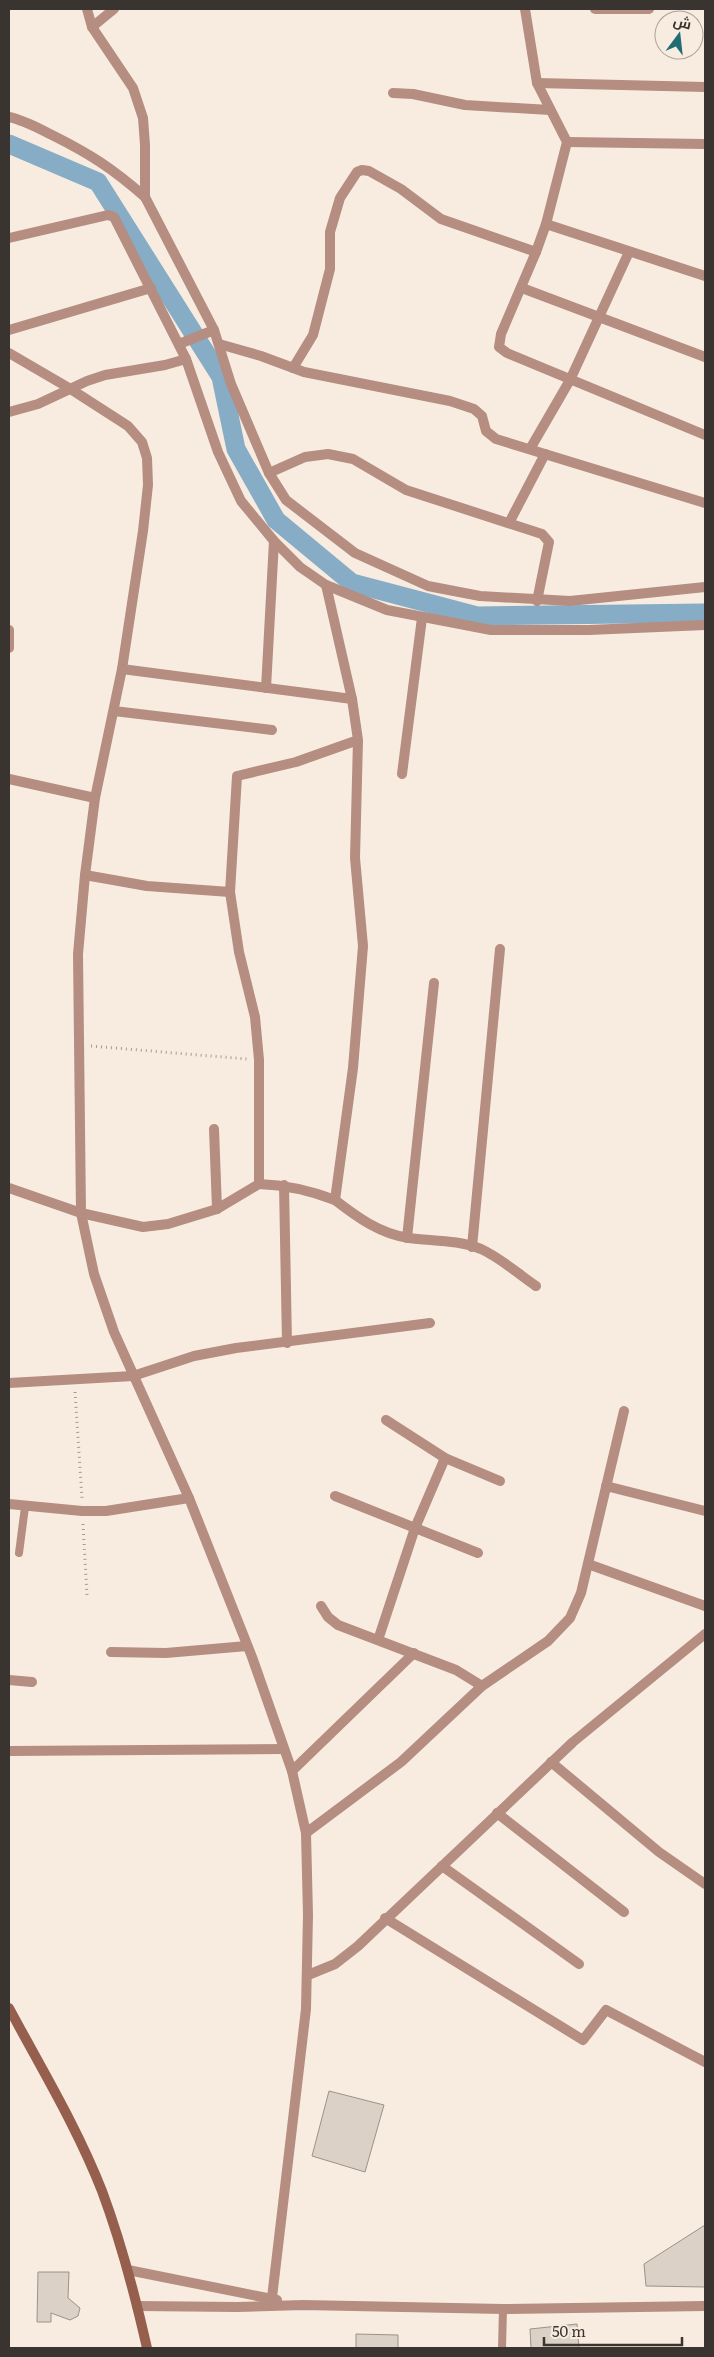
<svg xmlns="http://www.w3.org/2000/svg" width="714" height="2357" font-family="Literata,Cairo,serif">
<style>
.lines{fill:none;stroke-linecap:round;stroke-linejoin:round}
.canal{stroke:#86adc5;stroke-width:19}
.building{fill:#dcd1c6;stroke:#9c9287}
.path{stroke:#a49b93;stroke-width:3;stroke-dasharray:1 4;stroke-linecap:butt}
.service{stroke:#b58d81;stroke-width:8}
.minor{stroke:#b58d81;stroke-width:10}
.secondary{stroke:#965e4d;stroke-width:10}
</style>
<rect width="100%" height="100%" fill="#f8ece0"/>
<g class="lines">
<path class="canal" d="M9,144L98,182L221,377L236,449L276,520L352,583L477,616L705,613"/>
</g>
<g class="building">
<path d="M329,2091L384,2105L365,2172L312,2156Z"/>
<path d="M705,2225V2287L646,2286L644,2264Z"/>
<path d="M38,2272H69L68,2298L80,2308L78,2316L70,2320L51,2313V2322H37Z"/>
<path d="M577,2324L579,2348H531L530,2329Z"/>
<path d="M356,2334L398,2335V2348H356Z"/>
</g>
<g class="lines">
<g class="path">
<path d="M91,1046L247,1059"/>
<path d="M75,1392L82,1498"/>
<path d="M83,1524L87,1595"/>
</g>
<g class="service">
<path d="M19,1553L25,1507"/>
<path d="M502,2348L503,2309"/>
</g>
<g class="minor">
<path d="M87,9L92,27L133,88L143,118L145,145V197L214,330"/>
<path d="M525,9L537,83L567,142L546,224L536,252L501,334L499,347L507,353L705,435"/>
<path d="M595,9H649"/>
<path d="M92,27L114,9"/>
<path d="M537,83L705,87"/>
<path d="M393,93L413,94L465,105L550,110"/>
<path d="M9,117C24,120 38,128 52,135C90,154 112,168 145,197"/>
<path d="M567,142L705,144"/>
<path d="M546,224L705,276"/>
<path d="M9,238L108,215L114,217L186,359L218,452L241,501L274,541L300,567L326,585L387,610L491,630H589L705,625"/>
<path d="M522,288L705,357"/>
<path d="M9,330L151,288"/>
<path d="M179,344L214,330L231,384L269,473L286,500L355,553L428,586L480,596L570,601L705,587"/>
<path d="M219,344L261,356L304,372L450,401L474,409L482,416L486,431L496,439L705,503"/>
<path d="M9,353L69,388L128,426L142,442L147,458L148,485L143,531L122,669L95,798L85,875L78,954L81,1213L94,1274L114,1332L189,1498L252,1657L292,1771L306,1833L308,1915L306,2009L271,2306"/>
<path d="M293,368L313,335L330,269V232L340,198L357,172L362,170L369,171L401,189L441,219L536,252"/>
<path d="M9,412L38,404L87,381L105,375L165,365L186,359"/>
<path d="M530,449L570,380L629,252"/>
<path d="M269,473L305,457L328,454L353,459L406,490L542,534L549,542L537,601"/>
<path d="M509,523L545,454"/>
<path d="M326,585L352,699L358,740L355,858L363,946L353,1068L335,1200C309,1190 286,1185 259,1184V1060L255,1017L239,952L230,892L237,776L296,762L358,740"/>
<path d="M9,630V648"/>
<path d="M122,669L352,699"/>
<path d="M266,688L274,541"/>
<path d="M114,711L272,730"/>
<path d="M402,774L422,618"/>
<path d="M9,779L95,798"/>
<path d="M85,875L147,886L230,892"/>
<path d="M214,1129L217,1209"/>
<path d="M284,1185L287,1343"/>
<path d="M9,1188L81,1213L143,1227L168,1224L217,1209L259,1184"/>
<path d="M335,1200C357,1217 380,1234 409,1238C433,1241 459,1240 481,1249C501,1258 518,1274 536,1286"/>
<path d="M407,1238L434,983"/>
<path d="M472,1247L500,949"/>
<path d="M9,1383L133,1376L194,1356L236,1348L430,1323"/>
<path d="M386,1420L445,1458L500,1481"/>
<path d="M606,1486L705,1511"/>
<path d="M335,1496L478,1553"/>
<path d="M9,1504L82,1511H106L189,1498"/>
<path d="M588,1564L705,1606"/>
<path d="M321,1606L328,1617L338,1625L456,1670L482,1686"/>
<path d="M378,1640L415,1528L445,1458"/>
<path d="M111,1652L166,1653L247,1646"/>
<path d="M9,1680L32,1682"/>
<path d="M9,1751L284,1749"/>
<path d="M551,1762L659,1852L705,1884"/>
<path d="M292,1771L414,1653"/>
<path d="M497,1813L624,1912"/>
<path d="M306,1833L401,1762L482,1686L548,1641L570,1618L581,1593L624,1411"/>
<path d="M442,1866L579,1964"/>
<path d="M385,1918L583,2040L606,2010L705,2062"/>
<path d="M308,1975L335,1964L358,1946L573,1742L705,1634"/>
<path d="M128,2270L277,2300"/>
<path d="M137,2306L237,2307L303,2305L503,2309L705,2306"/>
</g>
<path class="secondary" d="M9,2008C41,2068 77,2127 102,2191C121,2242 135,2295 147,2348"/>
</g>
<rect width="714" height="2357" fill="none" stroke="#393430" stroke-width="20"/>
<g transform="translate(679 35) rotate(15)"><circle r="24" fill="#f8ece0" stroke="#aca29a"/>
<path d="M0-4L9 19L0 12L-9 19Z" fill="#226d74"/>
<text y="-8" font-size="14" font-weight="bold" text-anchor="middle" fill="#393430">ش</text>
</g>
<path d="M544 2337v8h138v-8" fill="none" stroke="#393430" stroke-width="2.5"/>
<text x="552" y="2337" font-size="15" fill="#393430" stroke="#f8ece0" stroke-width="4" paint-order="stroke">50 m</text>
</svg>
